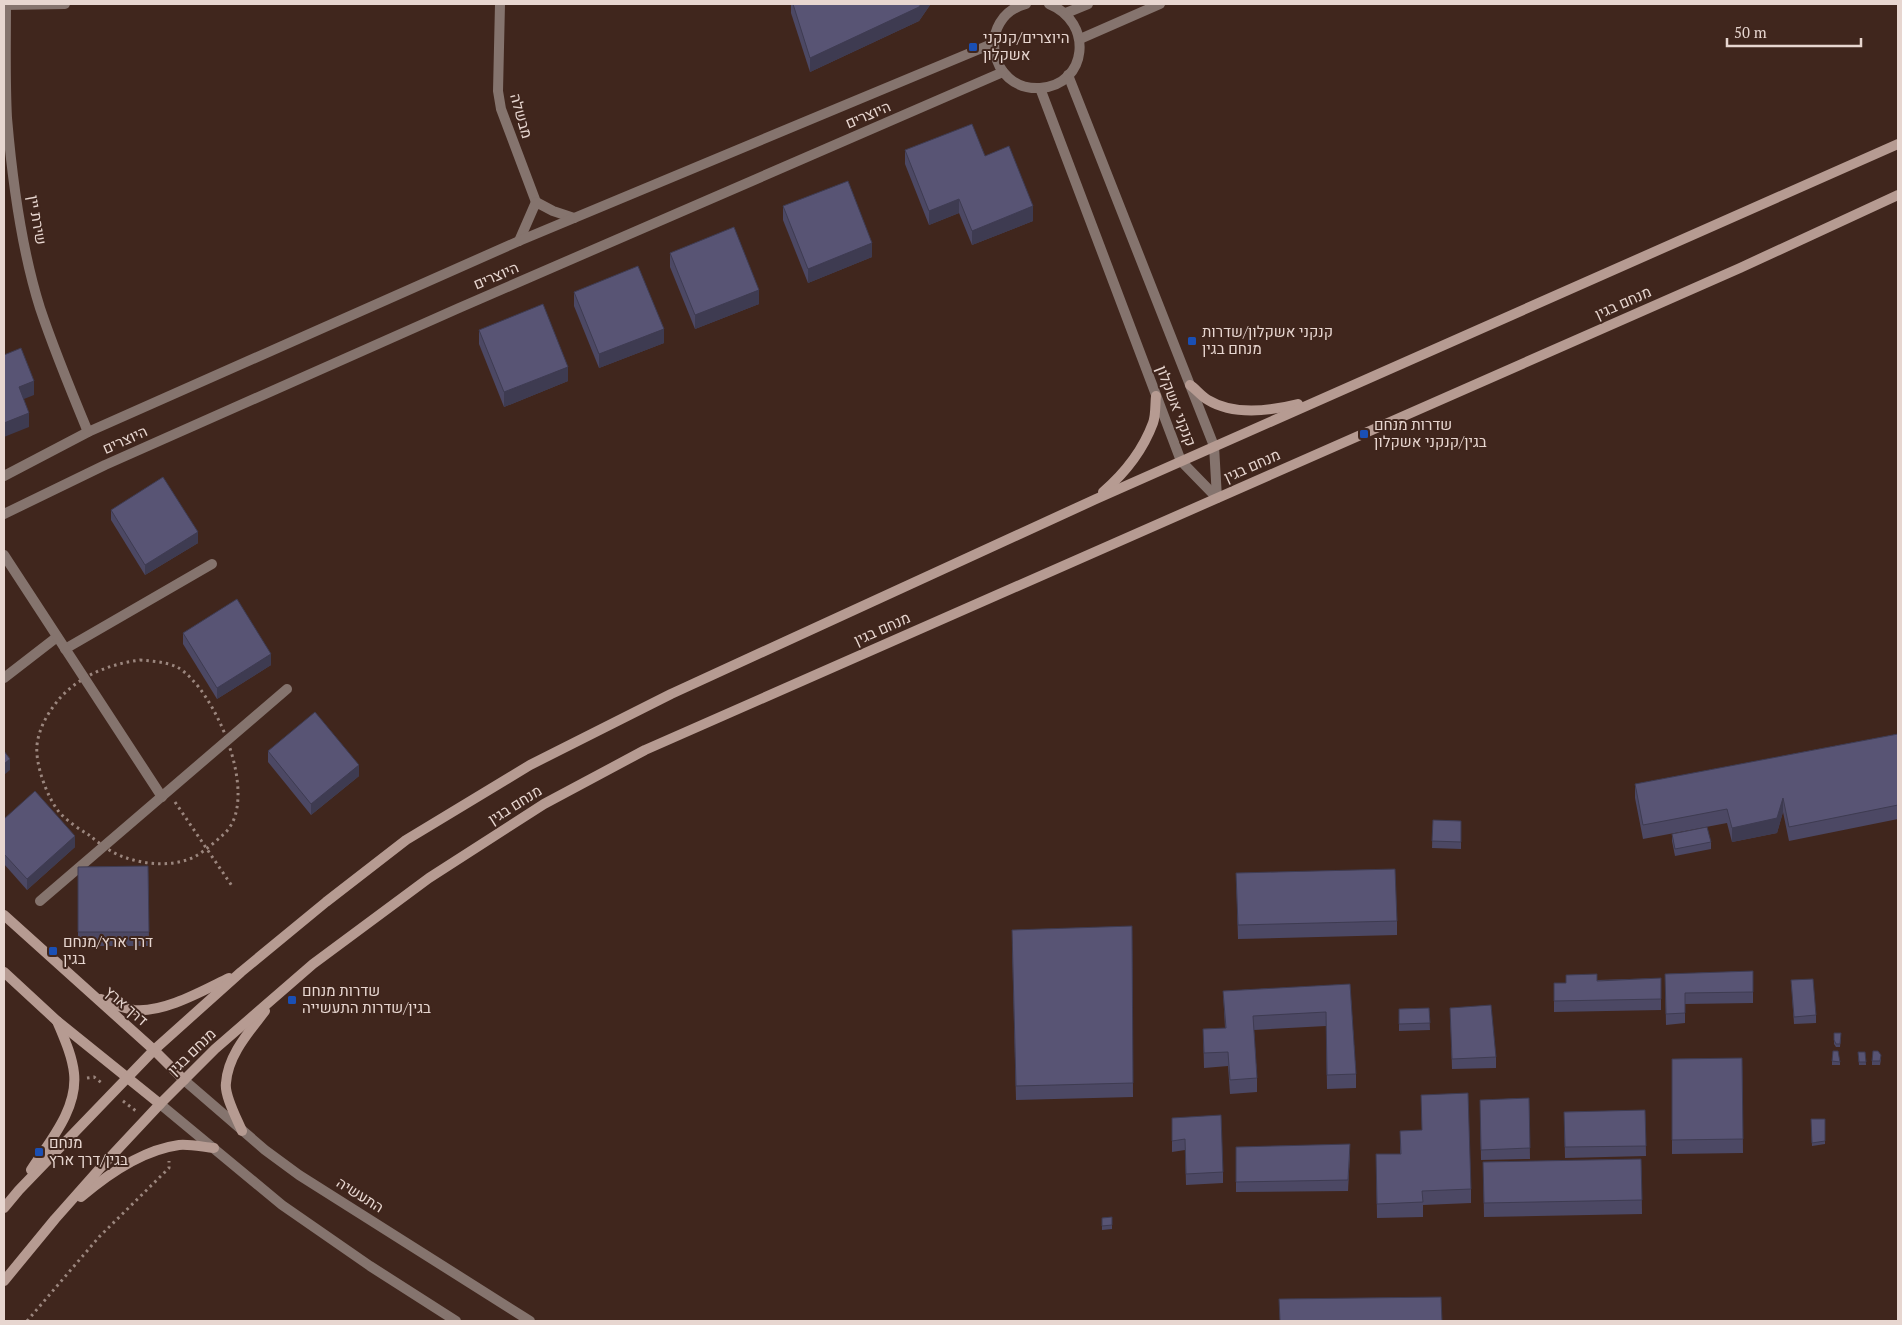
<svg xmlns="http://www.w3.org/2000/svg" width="1902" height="1325" font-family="'PT Serif',Heebo,serif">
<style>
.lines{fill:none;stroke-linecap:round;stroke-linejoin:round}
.path{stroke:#9b867e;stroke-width:3;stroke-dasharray:2.5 4;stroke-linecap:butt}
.service{stroke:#85746e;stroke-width:10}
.minor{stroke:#85746e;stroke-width:10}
.tertiary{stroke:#85746e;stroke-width:10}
.secondary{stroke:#b69b92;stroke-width:10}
.wall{fill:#4c4864}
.shaded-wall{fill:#3e3b51}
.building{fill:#585474;stroke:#3e3b51}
.transit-dot{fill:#1a4fb4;stroke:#40261d;stroke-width:2}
.labels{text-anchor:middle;stroke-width:4;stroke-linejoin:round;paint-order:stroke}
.poi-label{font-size:15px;fill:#e7d6d0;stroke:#40261d;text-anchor:start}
.street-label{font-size:15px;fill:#e7d6d0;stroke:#40261d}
</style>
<rect width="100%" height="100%" fill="#40261d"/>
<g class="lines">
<g class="path">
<path d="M140,660C152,661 166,662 177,667C215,688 262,799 224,834C215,842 205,851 194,857C173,867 145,865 124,857C111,853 99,843 89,835C79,829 67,821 59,812C47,797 35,764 37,745C39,727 49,711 60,698C81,675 110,664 140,660Z"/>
<path d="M175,802L232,886"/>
<path d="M87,1078L94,1077L103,1084"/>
<path d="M123,1101L136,1111"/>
<path d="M27,1321L99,1237L169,1168V1161"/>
</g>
<g class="service">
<path d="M65,649L212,564"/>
<path d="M4,678L57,637"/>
<path d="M40,901L287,689"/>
</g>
<g class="minor">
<path d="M6,4C6,41 5,80 7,118C12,177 22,251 40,308C54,350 71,391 88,432"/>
<path d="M500,4L498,91L501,109L536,202"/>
<path d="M4,5L65,4"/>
<path d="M519,241L536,202L553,211L574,218"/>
<path d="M4,555L162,797"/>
</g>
<g class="tertiary">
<path d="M1026,4C976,17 988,91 1040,88C1088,85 1094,22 1049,4"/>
<path d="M1066,13L1088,4"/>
<path d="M1080,39L1160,4"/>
<path d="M1068,75L1214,446L1217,498"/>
<path d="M1040,88L1181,461L1217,498"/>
<path d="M4,476L88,432L519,241L994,43"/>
<path d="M4,514L105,465L459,308L1003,72"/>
<path d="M184,1080L265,1150L299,1175L530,1321"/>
<path d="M160,1104L282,1205L370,1266L456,1321"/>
</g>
<g class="secondary">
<path d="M1190,385C1196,389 1201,396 1208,400C1234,416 1270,411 1298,404"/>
<path d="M1103,492C1125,473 1143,450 1153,423C1156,415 1155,404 1156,396"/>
<path d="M4,915L154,1050L184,1080"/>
<path d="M4,972L57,1021L160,1104"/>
<path d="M101,999C112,1004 122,1008 134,1010C164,1013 202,991 229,978"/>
<path d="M242,1131C237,1119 224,1095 226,1083C228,1055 249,1032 265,1011"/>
<path d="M31,1170C49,1142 78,1109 74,1073C72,1055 64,1038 57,1021"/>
<path d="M81,1197C108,1174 142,1150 179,1145C190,1144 203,1147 214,1148"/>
<path d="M4,1208L19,1190L154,1050L241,972L326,902L406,840L530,765L671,694L1096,499L1898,144"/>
<path d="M4,1281L55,1219L102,1166L160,1104L215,1049L313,964L429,878L544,804L645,750L1740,268L1898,195"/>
</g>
</g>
<g class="wall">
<path d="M791,4H930V5L919,21L810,72L791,13Z"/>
<path d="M905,150L985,156L1033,221L972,245L959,213L929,225L905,164Z"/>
<path d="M783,206L872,257L808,283L783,220Z"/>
<path d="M670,253L759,304L695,329L670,267Z"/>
<path d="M574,292L664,343L599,368L574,306Z"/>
<path d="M479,330L568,381L504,407L479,344Z"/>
<path d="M111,510L198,543L145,575L111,520Z"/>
<path d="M183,633L271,665L217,699L183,644Z"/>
<path d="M1898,734V819L1789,841L1783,812L1777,833L1732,842L1727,823L1643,839L1635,798V784Z"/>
<path d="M268,751L359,776L311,815L268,762Z"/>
<path d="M4,819L75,847L27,890L4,864Z"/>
<path d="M1433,820L1461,821V849L1432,848Z"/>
<path d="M1672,834L1711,842V849L1675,856L1672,841Z"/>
<path d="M148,866L149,946H78V867Z"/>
<path d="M1236,873L1397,921V935L1238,939Z"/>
<path d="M1132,926L1133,1097L1016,1100L1012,944Z"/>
<path d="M1753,971V1003L1685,1004V1023L1666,1025L1665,974Z"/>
<path d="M1661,978V1010L1554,1012V983H1566L1597,980Z"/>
<path d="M1791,980L1816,1015V1023L1794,1024Z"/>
<path d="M1350,984L1356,1074V1088L1327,1089L1326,1026L1254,1030L1257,1078V1092L1230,1094L1228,1066L1204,1068L1203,1029L1225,1028L1223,991Z"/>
<path d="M1429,1008L1430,1030L1399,1031V1009Z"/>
<path d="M1450,1008L1496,1057V1068L1452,1069Z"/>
<path d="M1834,1033L1841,1036L1840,1047H1836L1834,1044Z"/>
<path d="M1858,1052H1865L1866,1065H1859Z"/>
<path d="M1742,1058L1743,1153L1672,1154V1059Z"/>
<path d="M1881,1059L1880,1065H1872V1061Z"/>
<path d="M1832,1061L1840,1062V1065H1832Z"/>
<path d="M1421,1095L1471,1189V1203L1423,1205V1217L1377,1218L1376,1154H1400V1131L1422,1130Z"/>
<path d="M1529,1098L1530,1159L1481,1160L1480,1100Z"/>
<path d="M1645,1110L1646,1156L1565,1158L1564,1112Z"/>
<path d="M1172,1118L1223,1172V1183L1186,1185L1185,1150L1172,1152Z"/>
<path d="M1811,1119H1825V1144L1812,1146Z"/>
<path d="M1236,1147L1350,1154L1348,1191L1236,1192Z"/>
<path d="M1641,1159L1642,1214L1484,1217L1483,1162Z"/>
<path d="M1112,1217V1229L1102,1230V1218Z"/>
</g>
<g class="shaded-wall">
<path d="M921,4H930V5L919,21L810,72V58Z"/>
<path d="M959,199V213L929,225V211Z"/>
<path d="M1033,206V221L972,245V231Z"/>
<path d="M872,243V257L808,283V269Z"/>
<path d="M759,290V304L695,329V315Z"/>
<path d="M664,329V343L599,368V354Z"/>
<path d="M568,367V381L504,407V392Z"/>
<path d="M34,381V395L19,401V387Z"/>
<path d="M29,413V427L4,437V423Z"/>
<path d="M198,532V543L145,575V565Z"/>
<path d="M271,654V665L217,699V688Z"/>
<path d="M10,759V770L4,775V764Z"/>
<path d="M359,765V776L311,815V804Z"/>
<path d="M1783,798V812L1777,833L1732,842V828Z"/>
<path d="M75,836V847L27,890V879Z"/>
</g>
<g class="building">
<path d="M793,4H921L919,7L810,58Z"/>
<path d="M972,124L985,156L1009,146L1033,206L972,231L959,199L929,211L905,150Z"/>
<path d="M848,181L872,243L808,269L783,206Z"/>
<path d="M734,227L759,290L695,315L670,253Z"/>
<path d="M638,266L664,329L599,354L574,292Z"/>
<path d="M543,304L568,367L504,392L479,330Z"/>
<path d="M21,348L34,381L19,387L29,413L4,423V355Z"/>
<path d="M163,477L198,532L145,565L111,510Z"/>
<path d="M237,599L271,654L217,688L183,633Z"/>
<path d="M315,712L359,765L311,804L268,751Z"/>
<path d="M1898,734V805L1789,827L1783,798L1777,818L1732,828L1727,809L1643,825L1635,784Z"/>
<path d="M4,751L10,759L4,764Z"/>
<path d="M35,791L75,836L27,879L4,854V819Z"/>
<path d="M1433,820L1461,821V842L1432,841Z"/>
<path d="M1707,827L1711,842L1675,849L1672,834Z"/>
<path d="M148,866L149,932H78V867Z"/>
<path d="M1395,869L1397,921L1238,925L1236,873Z"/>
<path d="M1132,926L1133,1083L1016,1086L1012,930Z"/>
<path d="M1753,971V992L1685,993V1013L1666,1014L1665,974Z"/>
<path d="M1597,974V981L1661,978V999L1554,1001V983H1566V975Z"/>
<path d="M1813,979L1816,1015L1794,1017L1791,980Z"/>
<path d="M1350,984L1356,1074L1327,1075L1326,1012L1253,1016L1257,1078L1230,1080L1228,1052L1204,1053L1203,1029L1226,1028L1223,991Z"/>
<path d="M1491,1005L1496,1057L1452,1059L1450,1008Z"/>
<path d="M1429,1008L1430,1023L1399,1024V1009Z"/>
<path d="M1834,1033H1841L1840,1044H1836L1834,1040Z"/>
<path d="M1833,1051H1838L1840,1062L1832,1061Z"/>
<path d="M1873,1051H1878L1881,1055L1880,1061H1872Z"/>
<path d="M1858,1052H1865L1866,1062H1859Z"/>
<path d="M1742,1058L1743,1139L1672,1140V1059Z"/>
<path d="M1468,1093L1471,1189L1422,1191L1423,1202L1377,1204L1376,1154H1401L1400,1131L1422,1130L1421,1095Z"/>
<path d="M1529,1098L1530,1148L1481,1150L1480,1100Z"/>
<path d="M1645,1110L1646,1146L1565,1147L1564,1112Z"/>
<path d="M1221,1115L1223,1172L1186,1174L1185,1139L1172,1141V1118Z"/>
<path d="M1811,1119H1825V1141L1812,1143Z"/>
<path d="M1350,1144L1348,1180L1236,1182V1147Z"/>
<path d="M1641,1159L1642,1200L1484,1203L1483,1162Z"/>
<path d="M1112,1217V1225L1102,1226V1218Z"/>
<path d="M1441,1297L1442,1321H1280L1279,1299Z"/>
</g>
<g class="transit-dot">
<rect x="968" y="42" width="10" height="10" rx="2.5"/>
<rect x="1187" y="336" width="10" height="10" rx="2.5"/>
<rect x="1359" y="429" width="10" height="10" rx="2.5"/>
<rect x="48" y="946" width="10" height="10" rx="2.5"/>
<rect x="287" y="995" width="10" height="10" rx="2.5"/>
<rect x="34" y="1147" width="10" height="10" rx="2.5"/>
</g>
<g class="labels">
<g class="poi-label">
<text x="983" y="43">היוצרים/קנקני<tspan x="983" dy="17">אשקלון</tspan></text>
<text x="1202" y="337">קנקני אשקלון/שדרות<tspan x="1202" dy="17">מנחם בגין</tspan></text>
<text x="1374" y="430">שדרות מנחם<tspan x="1374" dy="17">בגין/קנקני אשקלון</tspan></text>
<text x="63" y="947">דרך ארץ/מנחם<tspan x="63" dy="17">בגין</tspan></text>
<text x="302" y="996">שדרות מנחם<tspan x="302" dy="17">בגין/שדרות התעשייה</tspan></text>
<text x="49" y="1148">מנחם<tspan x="49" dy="17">בגין/דרך ארץ</tspan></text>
</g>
<g class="street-label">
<text transform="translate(868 115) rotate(-23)" y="5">היוצרים</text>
<text transform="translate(521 116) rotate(74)" y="5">מבשלה</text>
<text transform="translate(37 220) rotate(80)" y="5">שירת יין</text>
<text transform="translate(496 276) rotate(-23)" y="5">היוצרים</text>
<text transform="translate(1623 303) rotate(-24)" y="5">מנחם בגין</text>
<text transform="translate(1176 406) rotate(69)" y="5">קנקני אשקלון</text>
<text transform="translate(125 440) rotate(-24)" y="5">היוצרים</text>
<text transform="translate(1252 466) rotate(-24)" y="5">מנחם בגין</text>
<text transform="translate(882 629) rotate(-24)" y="5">מנחם בגין</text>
<text transform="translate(515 805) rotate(-32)" y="5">מנחם בגין</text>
<text transform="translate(126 1006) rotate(41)" y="5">דרך ארץ</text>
<text transform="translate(192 1052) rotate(-44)" y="5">מנחם בגין</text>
<text transform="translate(360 1195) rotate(32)" y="5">התעשיה</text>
</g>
</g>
<rect width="1902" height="1325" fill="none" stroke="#e7d6d0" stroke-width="10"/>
<path d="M1727 38v8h134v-8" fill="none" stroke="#e7d6d0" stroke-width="2.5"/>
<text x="1734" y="38" font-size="15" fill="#e7d6d0" stroke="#40261d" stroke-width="4" paint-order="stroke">50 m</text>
</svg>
